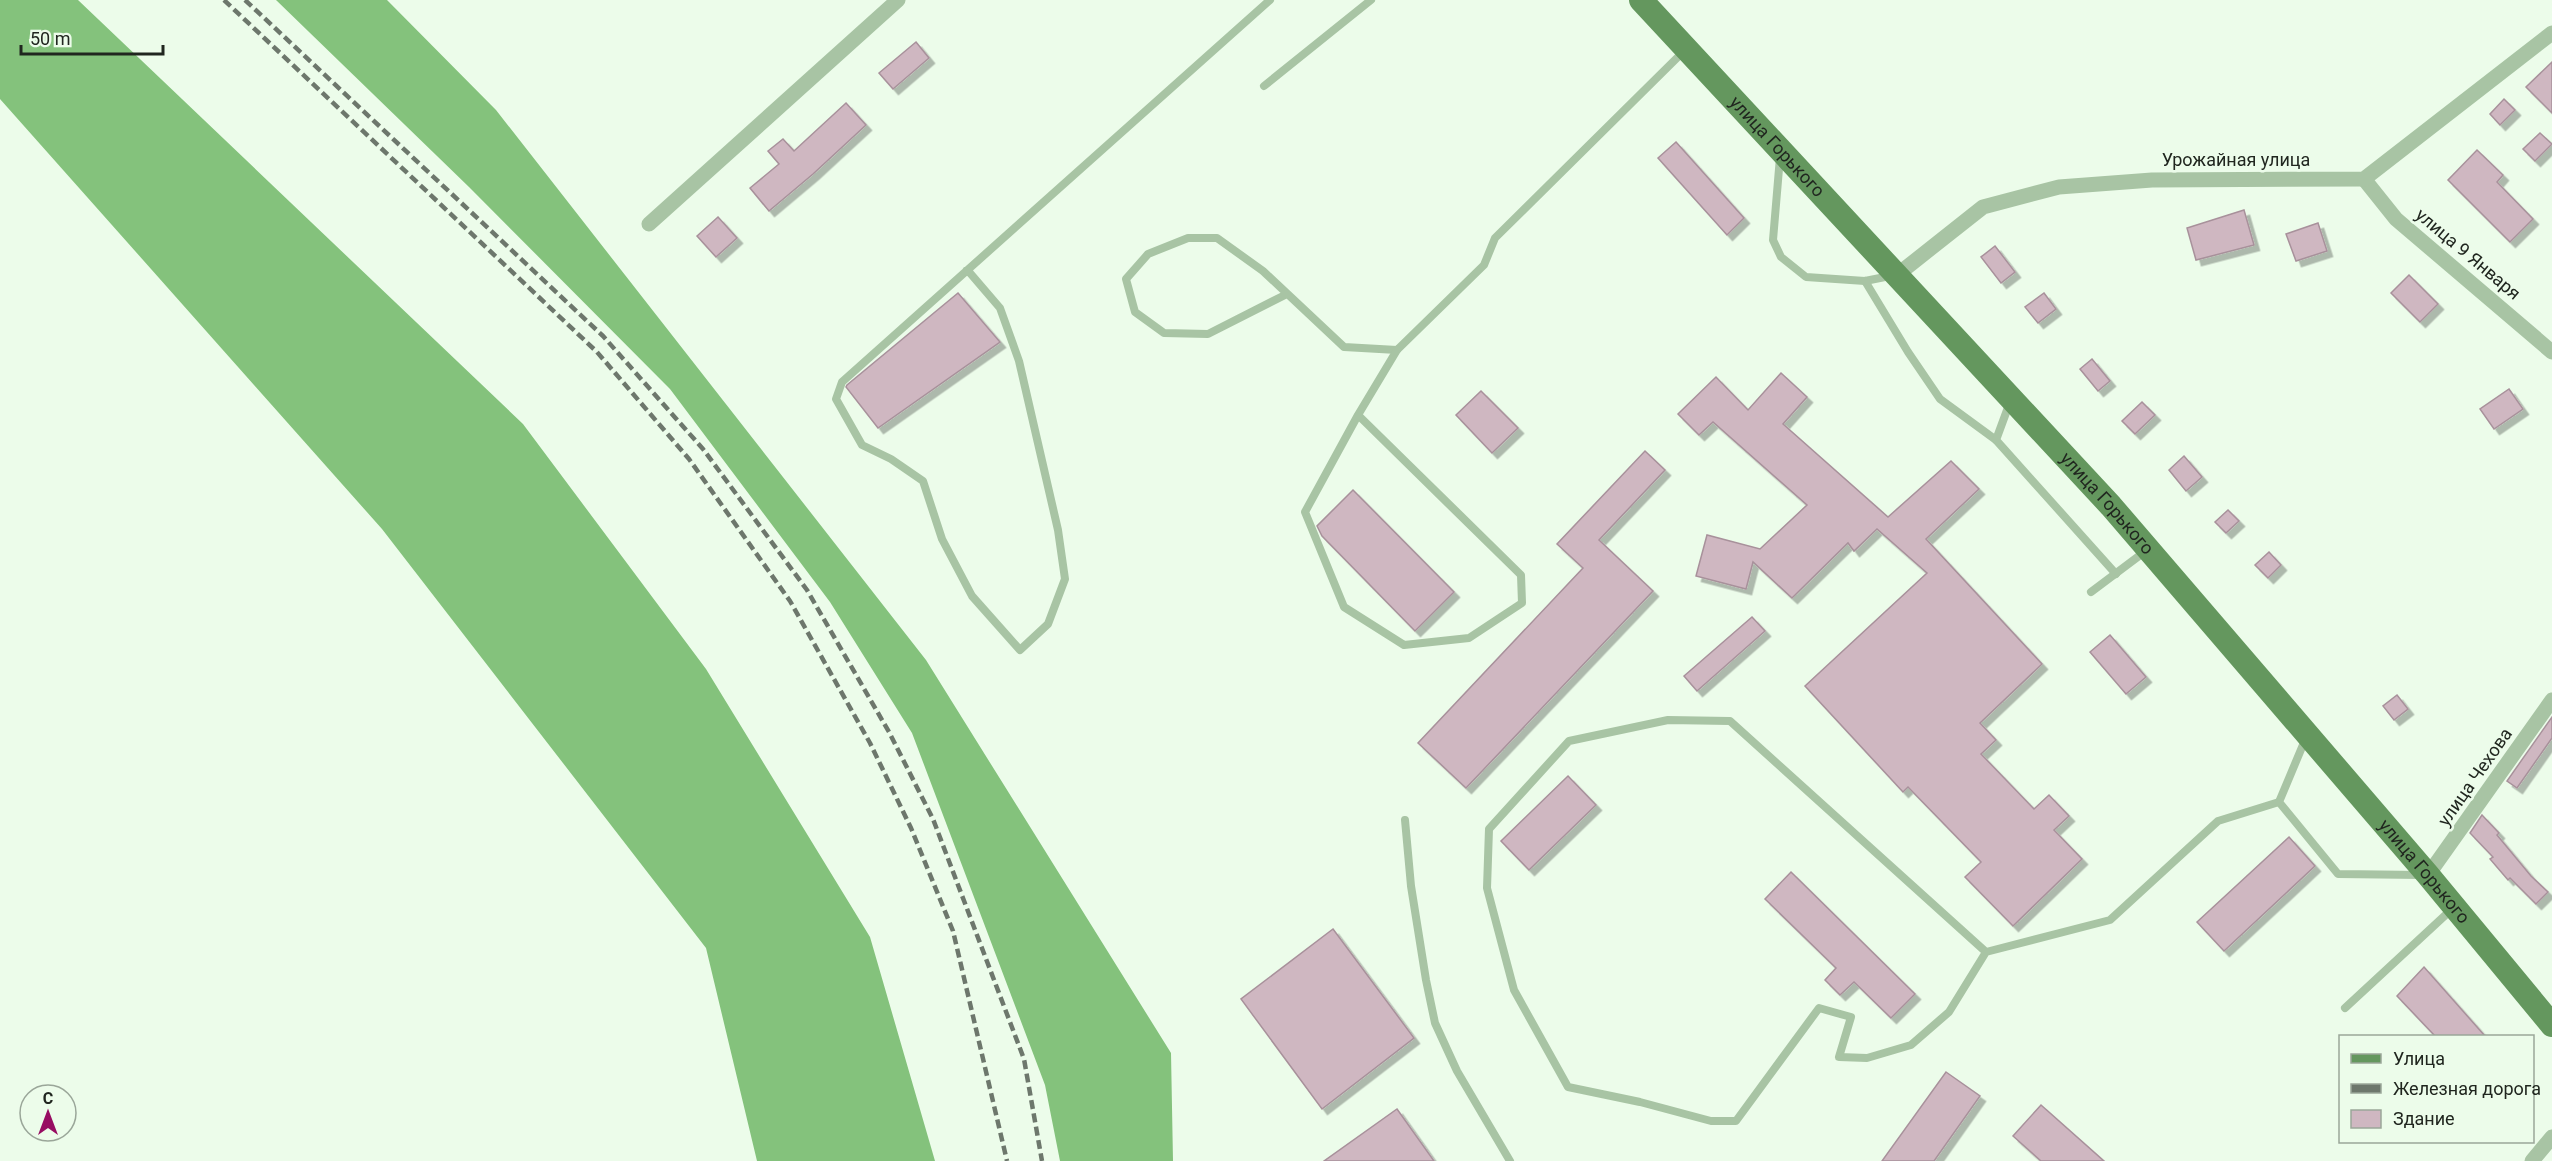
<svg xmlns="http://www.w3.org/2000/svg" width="2552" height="1161" font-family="Roboto,sans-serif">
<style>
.forest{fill:#84c27c}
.building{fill:#cfb7c1;stroke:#a8919b;stroke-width:1.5;filter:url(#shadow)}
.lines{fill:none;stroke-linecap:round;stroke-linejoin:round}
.lane{stroke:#a8c4a4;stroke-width:8}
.street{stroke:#a8c4a4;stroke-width:15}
.primary{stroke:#64975e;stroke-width:24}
.rail{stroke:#6d776c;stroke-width:4.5;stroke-dasharray:9 4.5;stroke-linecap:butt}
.labels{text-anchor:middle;stroke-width:5;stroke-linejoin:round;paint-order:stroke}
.street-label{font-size:18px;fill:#20261f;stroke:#ecfcea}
</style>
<defs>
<filter id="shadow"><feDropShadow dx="5.5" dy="5.5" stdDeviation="0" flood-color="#0004"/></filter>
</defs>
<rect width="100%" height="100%" fill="#ecfcea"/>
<g class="forest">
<path d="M0,0H78L523,424L706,669L870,937L935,1161H757L706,948L382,529L0,99Z"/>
<path d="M276,0H387L496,110L926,660L1171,1053L1173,1161H1060L1045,1085L912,733L830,602L670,389L469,187Z"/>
</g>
<g class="building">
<path d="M916,42L929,58L893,89L879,73Z"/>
<path d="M2552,62V113L2526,87Z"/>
<path d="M2504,99L2515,110L2500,125L2490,114Z"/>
<path d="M846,103L866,125L813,174L769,211L750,188L779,164L768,151L783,139L794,151Z"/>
<path d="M2540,133L2552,144L2535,161L2523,149Z"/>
<path d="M1676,142L1744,218L1727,235L1658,158Z"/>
<path d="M2477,150L2503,175L2497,182L2533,219L2510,242L2448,180Z"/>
<path d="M2244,210L2254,245L2196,260L2187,228Z"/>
<path d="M718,217L737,238L716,257L697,236Z"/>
<path d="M2318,223L2327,251L2296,261L2286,234Z"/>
<path d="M1995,246L2015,272L2001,283L1981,257Z"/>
<path d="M2409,275L2438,304L2420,322L2391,293Z"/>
<path d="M958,293L1000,342L878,428L846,387L847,385Z"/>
<path d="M2044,293L2056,309L2038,323L2025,307Z"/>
<path d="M2092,359L2110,381L2098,391L2080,369Z"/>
<path d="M1781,373L1807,397L1783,424L1888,517L1951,461L1979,489L1926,539L2042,664L1980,723L1996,740L1981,754L2034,809L2049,795L2069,816L2054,830L2082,859L2013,926L1965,877L1981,862L1908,787L1903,792L1805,686L1927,573L1877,529L1854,551L1848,543L1792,598L1753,562L1746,589L1696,576L1707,535L1760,549L1807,505L1713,422L1699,435L1678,414L1716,377L1748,410Z"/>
<path d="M2509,389L2523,409L2494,429L2480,409Z"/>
<path d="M1481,391L1518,428L1492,453L1456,415Z"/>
<path d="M2142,402L2155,415L2135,434L2122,421Z"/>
<path d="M1645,451L1665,470L1599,540L1653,591L1466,788L1418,743L1583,568L1557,544Z"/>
<path d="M2184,456L2202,477L2186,491L2169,470Z"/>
<path d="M1353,490L1454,592L1415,631L1322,536L1317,526Z"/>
<path d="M2228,510L2239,521L2226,533L2215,522Z"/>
<path d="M2269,552L2281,565L2268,578L2255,565Z"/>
<path d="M1752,617L1765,631L1697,691L1684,676Z"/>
<path d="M2110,635L2146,677L2126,694L2090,652Z"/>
<path d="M2397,695L2408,709L2394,720L2383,706Z"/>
<path d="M2552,717V738L2517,788L2507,781Z"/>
<path d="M1568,776L1596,805L1529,870L1501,841Z"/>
<path d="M2482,815L2499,833L2497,835L2531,876L2548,892L2536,904L2510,878L2508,880L2490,859L2493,857L2470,833Z"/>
<path d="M2289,837L2315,866L2224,951L2197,922Z"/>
<path d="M1791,872L1915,994L1891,1018L1854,982L1840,995L1825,980L1836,968L1765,899Z"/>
<path d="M1333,929L1414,1038L1322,1109L1241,999Z"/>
<path d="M2424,967L2485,1036H2435L2397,996Z"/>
<path d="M1946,1072L1980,1096L1934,1161H1882Z"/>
<path d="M2041,1105L2104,1161H2041L2013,1136Z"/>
<path d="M1397,1109L1434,1161H1324Z"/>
</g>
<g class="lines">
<g class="lane">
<path d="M1264,86L1371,0"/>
<path d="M1780,157L1773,240L1781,257L1806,277L1865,281L1890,276"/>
<path d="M966,271L970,273L1000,308L1019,361L1058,530L1065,579L1048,624L1020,650L972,596L942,539L923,481L891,459L862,445L836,399L842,382L1270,0"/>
<path d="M1865,281L1908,352L1940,399L1996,440"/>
<path d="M1287,294L1208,334L1164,333L1135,312L1126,279L1148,254L1188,238H1217L1263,271L1344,347L1397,350L1484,265L1495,238L1685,50"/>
<path d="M2010,402L1996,440L2116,574"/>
<path d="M1358,415L1521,575L1522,603L1469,638L1404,645L1344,607L1305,512L1358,415L1397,350"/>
<path d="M2091,592L2147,550"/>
<path d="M2305,740L2279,802L2338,874L2421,875"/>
<path d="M1405,820L1411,886L1426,980L1435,1023L1457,1071L1510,1161"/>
<path d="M1986,952L1730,721L1668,720L1569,741L1489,829L1487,888L1514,990L1568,1087L1640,1102L1711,1121H1736L1819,1008L1851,1017L1839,1057L1867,1058L1911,1045L1949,1012L1986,952L2110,920L2218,821L2279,802"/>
<path d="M2345,1008L2452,909"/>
</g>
<g class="street">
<path d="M2364,179L2396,219L2552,352"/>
<path d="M649,224L898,0"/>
<path d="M1897,275L1983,207L2059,187L2152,180L2364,179L2552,33"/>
<path d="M2428,875L2552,700"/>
<path d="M2532,1161L2552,1137"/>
</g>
<path class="primary" id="s1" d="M1641,0L2111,506L2428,875L2552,1025"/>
<g class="rail">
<path d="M224,0L597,352L689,459L790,601L870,743L911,828L953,931L1007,1161"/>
<path d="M245,0L603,336L703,449L807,590L889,732L933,819L1024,1059L1042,1161"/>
</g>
</g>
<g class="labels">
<g class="street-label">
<text dy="6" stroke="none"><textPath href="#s1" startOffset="200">улица Горького</textPath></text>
<text x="2236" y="166">Урожайная улица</text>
<text transform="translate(2468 254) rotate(40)" y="6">улица 9 Января</text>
<text dy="6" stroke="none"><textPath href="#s1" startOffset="686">улица Горького</textPath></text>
<text transform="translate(2475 777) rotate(-55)" y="6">улица Чехова</text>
<text dy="6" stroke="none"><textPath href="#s1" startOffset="1172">улица Горького</textPath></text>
</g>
</g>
<rect x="2339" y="1035" width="195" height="108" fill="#ecfcea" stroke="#9aa699" stroke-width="1.5"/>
<rect x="2351" y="1054" width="30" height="9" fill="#64975e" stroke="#9aa699" stroke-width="1.5"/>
<text x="2393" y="1065" font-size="18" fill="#20261f">Улица</text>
<rect x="2351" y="1084" width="30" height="9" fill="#6d776c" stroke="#9aa699" stroke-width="1.5"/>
<text x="2393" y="1095" font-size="18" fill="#20261f">Железная дорога</text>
<rect x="2351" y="1110" width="30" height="18" fill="#cfb7c1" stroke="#9aa699" stroke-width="1.5"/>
<text x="2393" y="1125" font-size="18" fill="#20261f">Здание</text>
<g transform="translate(48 1113)"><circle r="28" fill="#ecfcea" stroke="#9aa699" stroke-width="1.5"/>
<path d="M0-4.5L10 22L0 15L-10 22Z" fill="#970d62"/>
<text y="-9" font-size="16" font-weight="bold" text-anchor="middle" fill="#20261f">С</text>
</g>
<path d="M21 45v9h142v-9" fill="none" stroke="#20261f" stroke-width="3"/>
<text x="30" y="45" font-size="18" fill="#20261f" stroke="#ecfcea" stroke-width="4.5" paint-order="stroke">50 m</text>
</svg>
